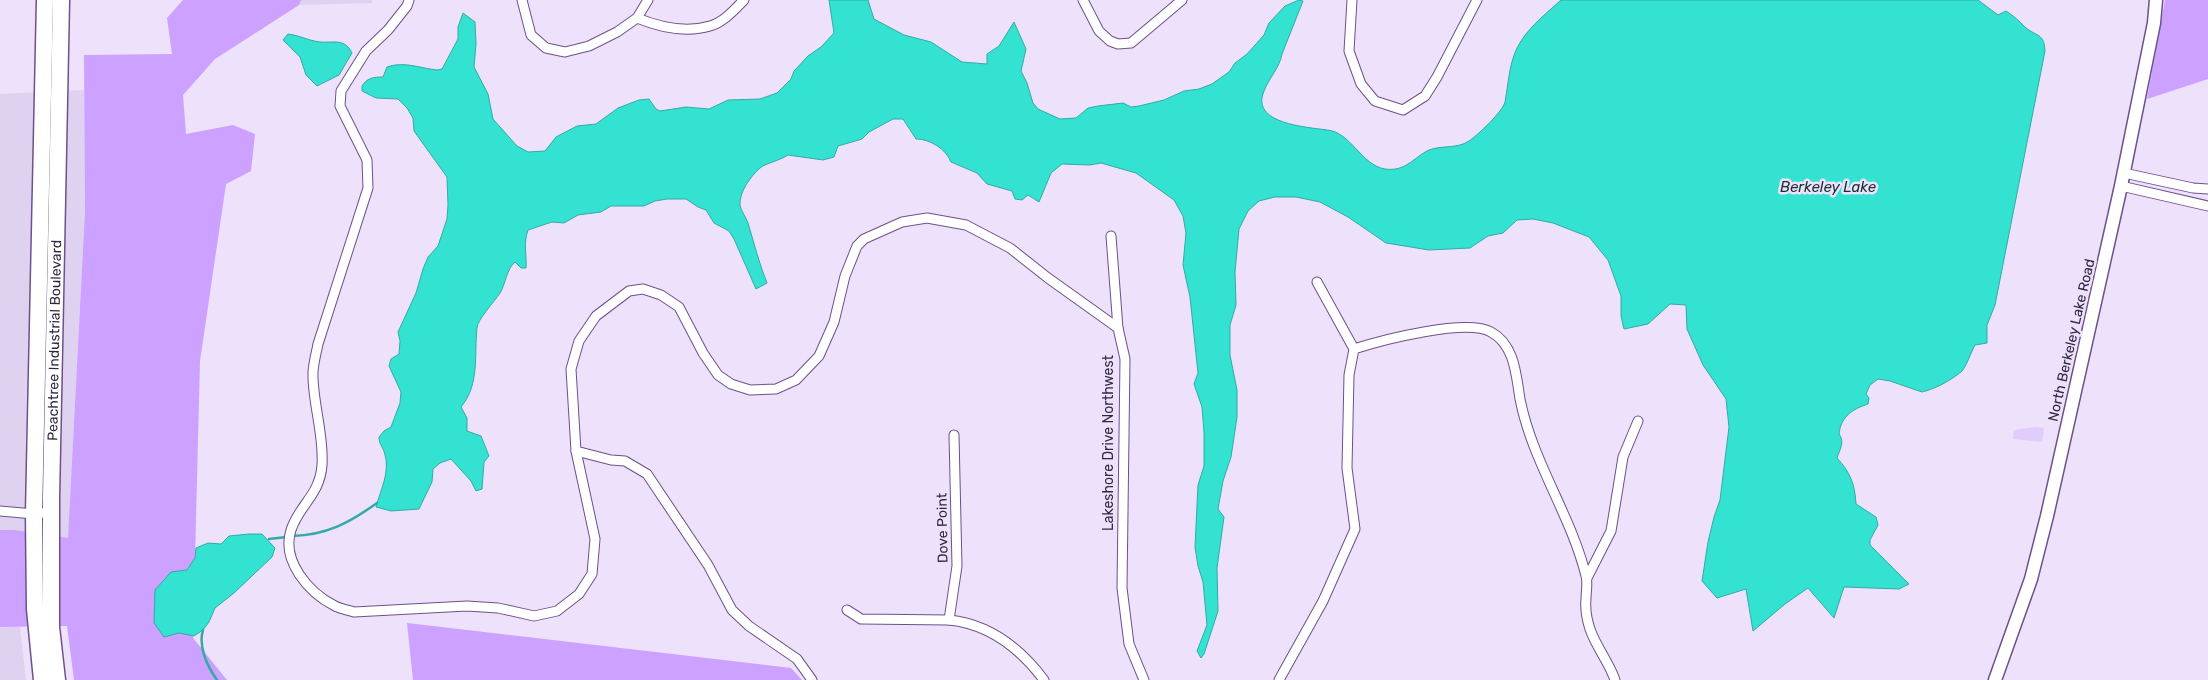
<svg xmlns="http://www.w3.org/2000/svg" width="2208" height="680" font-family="Rubik,sans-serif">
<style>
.built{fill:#dfd2f0}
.green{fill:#e1cdfc}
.forest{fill:#cca1ff}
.water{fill:#33e2d1;stroke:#33aaa6}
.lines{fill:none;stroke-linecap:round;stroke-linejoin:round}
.stream{stroke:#33aaa6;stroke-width:2.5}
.street-casing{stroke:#6c518b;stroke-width:11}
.secondary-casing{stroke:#6c518b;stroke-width:15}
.highway-casing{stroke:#6c518b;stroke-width:19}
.street{stroke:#fff;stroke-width:9}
.secondary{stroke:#fff;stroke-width:12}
.highway{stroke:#fff;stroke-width:16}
.labels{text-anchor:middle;stroke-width:5;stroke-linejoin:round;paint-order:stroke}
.street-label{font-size:14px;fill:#322740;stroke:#ede1fc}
.water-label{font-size:15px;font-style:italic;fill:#16302d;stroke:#ede1fc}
</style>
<rect width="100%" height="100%" fill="#ede1fc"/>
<g class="built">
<path d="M301,0H372V3L299,5Z"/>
<path d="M84,90L85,211L68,538L15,530H0V94Z"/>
<path d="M0,627H20L26,680H0Z"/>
</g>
<path class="green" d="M2035,427L2044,428L2042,442L2013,439L2014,430Z"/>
<g class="forest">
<path d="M183,0H301L299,5L215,59L183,95L186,134L233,125L255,134L251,171L226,184L200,361L193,638L227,680H74L67,626L0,627V530H15L68,538L85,211L84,55L172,54L167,18Z"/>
<path d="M2165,0H2208V79L2147,99Z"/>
<path d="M407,623L791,668L802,680H413Z"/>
</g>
<g class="water">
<path d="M829,0H868L874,19L904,35L931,42L962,62L987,64V54L999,46L1014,22L1026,49L1021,71L1027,83L1033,103L1038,109L1060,119L1076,118L1088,108L1098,106L1123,103L1131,107L1139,106L1164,100L1184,91L1199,89L1212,84L1229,72L1235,63L1247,54L1264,35L1269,23L1285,6L1299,0L1303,1L1282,54C1280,67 1269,78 1264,91C1250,124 1307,127 1327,130C1351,132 1361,165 1385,169C1406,172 1414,157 1429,150C1442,145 1457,149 1469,141C1478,135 1503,111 1505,102C1509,81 1509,59 1521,41C1531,25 1548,12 1561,0H1978L1998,15L2006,11C2014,16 2019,21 2025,27C2036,37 2044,32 2045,51L1995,305L1987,325V343L1975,345C1971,352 1967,365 1962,371C1952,380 1935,389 1922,392L1890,381L1878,379L1870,385L1866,394L1869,398L1868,404C1853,409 1841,416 1839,434C1845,442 1840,449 1837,458C1850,472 1855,484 1856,504L1876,517L1878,525L1870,540V545L1909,584L1899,589L1844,587L1834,618L1808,588L1785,604L1753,631L1746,589L1717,598L1702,581L1708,542L1714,517L1720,500L1729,427L1726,399L1703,365L1687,329L1686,305L1670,304L1648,324L1624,329L1621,316V296L1608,260L1589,237L1553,223L1533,219L1517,220L1503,233L1488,236L1470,248L1429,250L1386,243L1348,217L1320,202L1296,197H1275L1259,201L1248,211L1239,229L1235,272L1236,305L1230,325V355L1237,390V417L1231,457L1223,481L1218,509L1224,517L1217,568L1218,611L1204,654L1201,658L1197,651L1207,625L1203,582L1198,566L1195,547L1198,485L1204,466V432L1202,407L1194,384L1198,373L1190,297L1183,265L1186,233L1183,216L1174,200L1136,173L1101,163L1090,165L1062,164L1051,173L1039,202L1028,195L1022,200L1015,199L1012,191L987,184L977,173L951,162C946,149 930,139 916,139L903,119H893L869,132L862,139L838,146L834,157L823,160L788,155C779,161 766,163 760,168C751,176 739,192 740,205C741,211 746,217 748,223C754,243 759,263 767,283L756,289L734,239L729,231L714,223L706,210L698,207L686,199H667L655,201L644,206H611L601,212L578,215L564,223L552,222L528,230C523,244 527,255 526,268H521L515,262C506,270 506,283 500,293C495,301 477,320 477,328C474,355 480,384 461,407L467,418V431L481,436L489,456L484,462L482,489L476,491L471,481L451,459L440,463L433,469L432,482L419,509L391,511L376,507C380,491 390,473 385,455C384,448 379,445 379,437L384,431L391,427L400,403L401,392L389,366L391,359L399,354L400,341L398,332L416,293L423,269L428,257L438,246L447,219L448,205L447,177L414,131L413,118L407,108L398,99L376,98L362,91V86C367,78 373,77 383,77L387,67C404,61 419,68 437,70L442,69L458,39V27L463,13L475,22L476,44L474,67L488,94L493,119L517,146L528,152L545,151L556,137L577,126L596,124L618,108L639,100L649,99L656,109L660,111L686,107L709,109L728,100L760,99L777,93L791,79L794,71L808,56L821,47L834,33Z"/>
<path d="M288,34C299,35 309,41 320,42C333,43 345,38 352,53L339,75L317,86L306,75L300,57L283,40Z"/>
<path d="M249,534H262L275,548L272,557L234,593L215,608L209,622L203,630L194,636L179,633L164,637L154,623L155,590L171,572L187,570L195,558L196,548L208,543L221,544L229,536Z"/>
</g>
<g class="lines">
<g class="stream">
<path d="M292,536C327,535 349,523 377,503"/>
<path d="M269,539L287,537"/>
<path d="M203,630C198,646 207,666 217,680"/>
</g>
<g class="street-casing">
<g id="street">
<path d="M409,0L407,6L388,30L366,51L341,91L340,106L367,160L368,188L318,344C316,355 312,367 313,378C314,408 324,436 322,465C320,495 299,505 291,530C281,561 309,593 335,606C341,609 348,610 354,612L467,606L498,608L534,616L557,611L579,594L592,574L595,539L576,451L571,369L579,341L596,316L629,291L643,289L661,295L679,307L703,353L718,375L731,384L750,390L776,389L796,380L819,356L834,322L845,276L857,246L864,239L902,222L927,218L966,225L1010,248L1048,278L1118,328L1125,359L1122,588L1129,644L1144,680"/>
<path d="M522,0L531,35L546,48L565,52L589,46L617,32L637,18L648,0"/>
<path d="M1083,0L1099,31L1110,41L1118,44L1131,43L1182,0"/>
<path d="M1352,0L1349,51L1361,84L1375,101L1403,110L1425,96L1437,77L1477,0"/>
<path d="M637,18C659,27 686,33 710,26C724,22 734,10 744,0"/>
<path d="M2124,173L2193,188L2208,189"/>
<path d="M2121,186L2208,206"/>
<path d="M1111,236L1118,328"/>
<path d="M1317,282L1354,349"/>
<path d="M576,451L611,460L625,461L647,474L708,565L732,610L749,626L797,659L812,680"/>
<path d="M0,511L34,514L51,512"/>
<path d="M1587,578L1611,531L1623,457L1638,421"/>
<path d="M847,610L861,619L949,620C989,624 1020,648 1044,680"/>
<path d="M949,620L957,566L954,435"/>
<path d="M1279,680L1323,601L1355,529L1347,468L1349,375L1354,349C1382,340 1467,318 1491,332C1515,345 1516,375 1520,399C1532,461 1571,515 1586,576C1588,583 1586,592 1586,599C1585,609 1587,620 1590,629C1596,647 1609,662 1615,680"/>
</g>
</g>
<g class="secondary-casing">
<path id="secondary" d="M1995,680L2031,579L2047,516L2121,186L2154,23L2156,0"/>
</g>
<g class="highway-casing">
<g id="highway">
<path d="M42,680L35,609L34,514L45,0"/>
<path id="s1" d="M57,680L51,627V498L61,0"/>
</g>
</g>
<use href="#street" class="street"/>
<use href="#secondary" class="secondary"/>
<use href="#highway" class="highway"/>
</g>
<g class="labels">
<g class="street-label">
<text dy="5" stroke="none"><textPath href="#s1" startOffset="340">Peachtree Industrial Boulevard</textPath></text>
<text transform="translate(2071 340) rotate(-77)" y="5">North Berkeley Lake Road</text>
<text transform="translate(1108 443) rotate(-90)" y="5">Lakeshore Drive Northwest</text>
<text transform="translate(942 528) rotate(-91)" y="5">Dove Point</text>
</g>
<g class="water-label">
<text x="1828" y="192">Berkeley Lake</text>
</g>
</g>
</svg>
